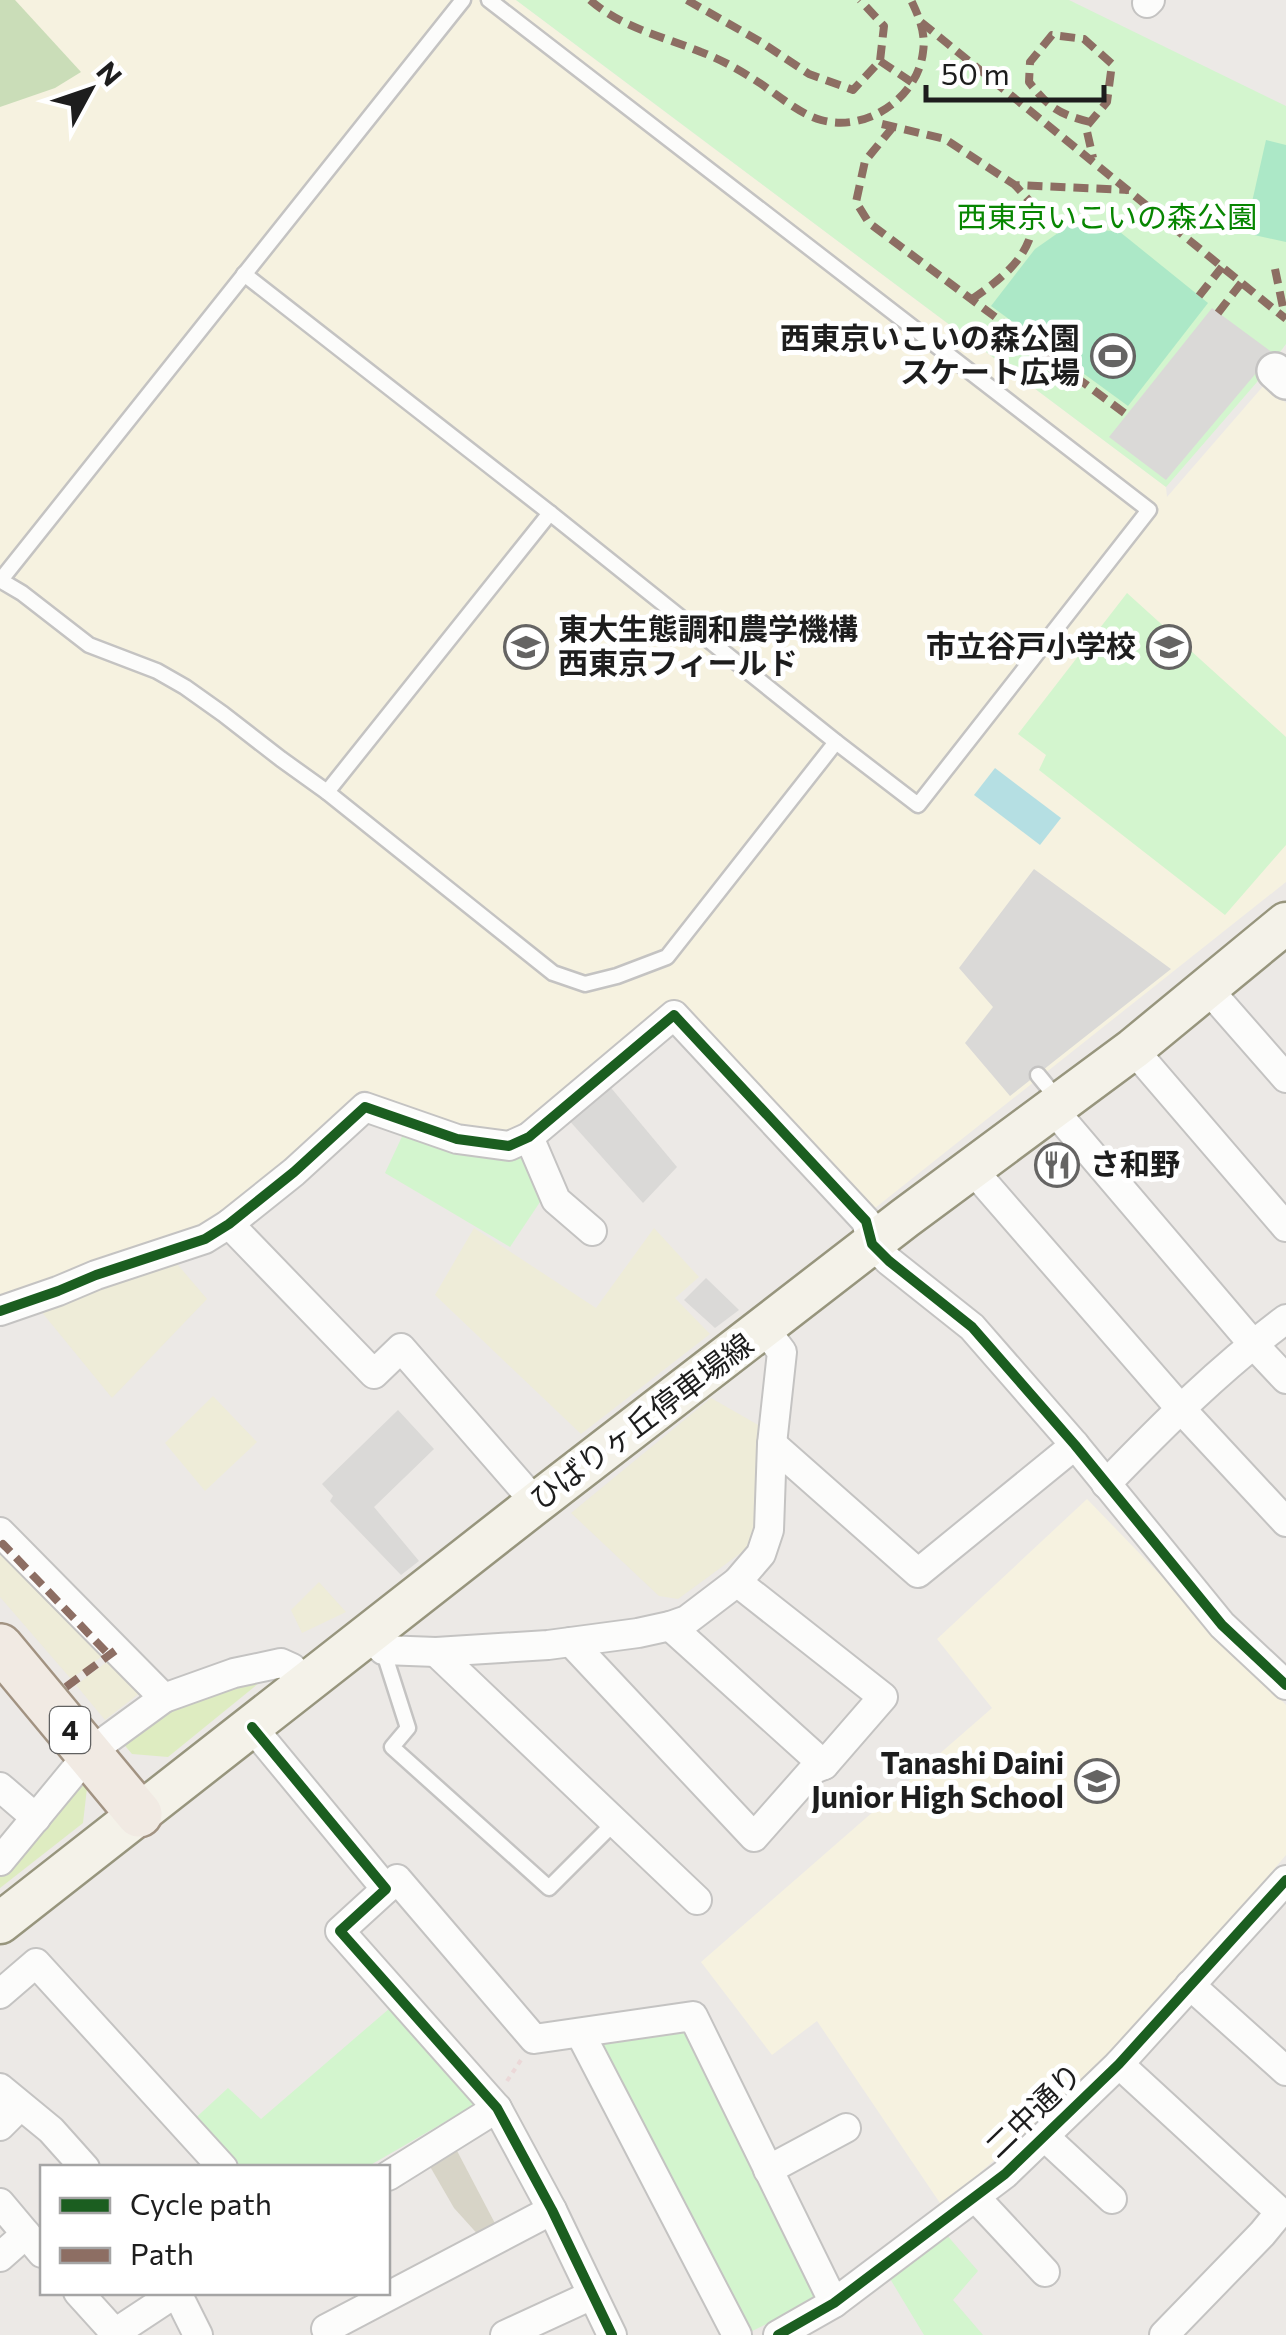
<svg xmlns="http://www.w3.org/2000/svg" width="1286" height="2335" font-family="Commissioner,'Noto Sans JP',sans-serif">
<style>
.education{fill:#f6f2e0}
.construction{fill:#d7d4c7}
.farmland{fill:#eeecd8}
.grass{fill:#deecc1}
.forest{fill:#caddb8}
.park{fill:#d3f5ce}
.pitch{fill:#ace8c7}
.parking{fill:#dad9d7}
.water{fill:#b5dfe3}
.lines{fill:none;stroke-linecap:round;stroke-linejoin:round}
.service-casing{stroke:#c4c3c2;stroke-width:19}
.minor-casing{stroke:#c4c3c2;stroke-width:32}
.tertiary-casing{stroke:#c4c3c2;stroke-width:40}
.secondary-casing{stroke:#97957d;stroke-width:45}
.primary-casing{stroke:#a29382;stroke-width:50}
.path{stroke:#ebd8d8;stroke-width:4;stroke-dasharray:5 5;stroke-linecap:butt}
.service{stroke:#fcfcfb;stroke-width:14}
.minor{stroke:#fcfcfb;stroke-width:28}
.tertiary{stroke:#fcfcfb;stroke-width:35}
.secondary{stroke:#f4f2e9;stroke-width:40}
.primary{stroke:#f1eae3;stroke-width:45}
.quiet{stroke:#8d6e63;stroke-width:8;stroke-dasharray:15 8;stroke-linecap:butt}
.cycleway-casing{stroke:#fff;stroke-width:16}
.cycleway{stroke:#1b5e20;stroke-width:10}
.labels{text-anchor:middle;stroke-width:10;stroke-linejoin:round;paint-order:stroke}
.shield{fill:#fff;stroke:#616161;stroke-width:2.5}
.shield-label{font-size:28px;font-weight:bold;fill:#1d1d1d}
.park-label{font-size:30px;fill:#078601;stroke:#fff}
.poi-label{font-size:30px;font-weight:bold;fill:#1d1d1d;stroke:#fff;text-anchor:end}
.street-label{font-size:30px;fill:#1d1d1d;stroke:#fff}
</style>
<rect width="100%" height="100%" fill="#ece9e6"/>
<g class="education">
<path d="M0,0H516L1166,487L1167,497L1265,384L1286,403V882L870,1212L672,1002L515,1133L498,1140L360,1095L284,1167L191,1234L0,1300Z"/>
<path d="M1087,1499L1286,1705V1855L1162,2001L1075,2089L942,2206L817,2021L772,2055L701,1962L992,1708L937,1639Z"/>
</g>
<path class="construction" d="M455,2147L499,2231L482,2239L454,2208L428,2163Z"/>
<g class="farmland">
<path d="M474,1228L596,1308L654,1228L699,1277L675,1298L710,1334L581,1434L435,1295Z"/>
<path d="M172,1258L207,1299L112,1398L36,1305Z"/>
<path d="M213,1396L257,1442L205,1491L165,1443Z"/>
<path d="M711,1398L760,1426L757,1529L749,1547L678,1599L659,1596L571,1513Z"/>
<path d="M4,1548L104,1655L71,1679L0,1597V1552Z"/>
<path d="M319,1582L346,1612L302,1633L291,1610Z"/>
<path d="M115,1656L145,1689L105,1720L76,1685Z"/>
</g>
<g class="grass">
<path d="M270,1674L168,1757L132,1754L121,1741L157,1716L206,1691Z"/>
<path d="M79,1779L87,1788L83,1823L0,1888V1877Z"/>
</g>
<path class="forest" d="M0,0H15L81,72L55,88L0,107Z"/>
<g class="park">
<path d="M516,0H1069L1286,106V344L1264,374L1166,487Z"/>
<path d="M1127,593L1286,737V845L1225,915L1039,770L1046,755L1018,734Z"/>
<path d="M406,1128L521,1144L542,1199L510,1247L385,1173Z"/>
<path d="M397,2002L483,2100L367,2167H226L189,2124L228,2088L261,2119Z"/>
<path d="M688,2026L824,2296L744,2335L590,2038Z"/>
<path d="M939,2226L978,2271L953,2300L983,2335H924L886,2272Z"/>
</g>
<g class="pitch">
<path d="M1266,140L1286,145V242L1245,233Z"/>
<path d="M1068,226L1120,232L1208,303L1128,406L991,306L1035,249Z"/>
</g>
<g class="parking">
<path d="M1212,308L1273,353L1166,480L1109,437Z"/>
<path d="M1034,869L1171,969L1010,1096L965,1043L993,1007L959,968Z"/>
<path d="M607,1083L677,1167L643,1203L567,1118Z"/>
<path d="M706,1278L739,1310L715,1328L684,1300Z"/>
<path d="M398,1410L434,1449L374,1507L419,1561L401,1575L330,1501L333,1496L322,1484Z"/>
</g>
<path class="water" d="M995,768L1061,818L1040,845L974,795Z"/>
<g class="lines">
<g class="service-casing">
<g id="service">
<path d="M244,274L550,513L836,742L918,805L1149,510L489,0"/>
<path d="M0,580L22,593L89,645L157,671L185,687L223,714L281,759L327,792L553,973L585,984L617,976L667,957L836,742"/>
<path d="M0,581L463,0"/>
<path d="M327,792L550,513"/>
<path d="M1038,1075L1060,1102"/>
<path d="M383,1650L408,1728L392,1747L549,1888L615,1822"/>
</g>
</g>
<g class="minor-casing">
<g id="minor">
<path d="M1147,3L1150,0"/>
<path d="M1208,989L1286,1078"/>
<path d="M1133,1049L1286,1227"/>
<path d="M1052,1108L1253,1344L1286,1379"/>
<path d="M529,1137L556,1200L592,1231"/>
<path d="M972,1169L1180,1408L1286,1522"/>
<path d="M229,1224L374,1374L401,1348L536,1503"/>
<path d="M0,1311L58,1291L96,1275L205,1239L229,1224L294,1172L365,1107L457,1139L509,1146L529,1137L674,1015L866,1221L872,1244L889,1261L972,1327L1075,1445L1222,1625L1286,1685"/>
<path d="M772,1444L918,1573L1075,1445"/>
<path d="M1106,1484C1163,1425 1220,1368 1286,1319"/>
<path d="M0,1532L164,1698"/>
<path d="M670,1626L824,1765"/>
<path d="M369,1635L383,1650L436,1652L548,1645L638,1633L670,1626L687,1620L737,1582L761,1554L769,1530L772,1444L782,1352L764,1328"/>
<path d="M571,1642L754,1837L814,1769L824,1765L883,1697L737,1582"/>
<path d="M436,1652L697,1900"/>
<path d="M252,1727L386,1889L340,1931L497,2108L552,2210L612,2335"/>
<path d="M0,1787L36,1818"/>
<path d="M0,1861L90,1752L164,1698L234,1673L281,1663L292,1668L306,1684"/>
<path d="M386,1889L397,1879L534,2039L693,2016L834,2303"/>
<path d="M1190,1985L1286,2071"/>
<path d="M0,1994L36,1963L223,2168"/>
<path d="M580,2033L737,2335"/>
<path d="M1119,2064L1280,2212L1262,2234L1164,2335"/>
<path d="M0,2088L51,2130L85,2168"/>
<path d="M0,2126L20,2106"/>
<path d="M1045,2137L1112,2199"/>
<path d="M768,2170L846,2128"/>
<path d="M388,2176L497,2108"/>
<path d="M976,2198L1045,2272"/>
<path d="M0,2203L42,2253"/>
<path d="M0,2257L26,2234"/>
<path d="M78,2292L115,2333L177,2292"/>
<path d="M177,2293L198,2335"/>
<path d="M329,2335L326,2329L552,2210"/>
<path d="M505,2335L592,2295"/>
<path d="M778,2335L834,2303L1005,2174L1119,2064L1286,1880"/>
</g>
</g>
<g class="tertiary-casing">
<path id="tertiary" d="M1275,371L1286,381"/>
</g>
<g class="secondary-casing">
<path id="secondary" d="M0,1923L536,1503L905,1218L1133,1049L1286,923"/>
</g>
<g class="primary-casing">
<path id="primary" d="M0,1647L139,1814"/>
</g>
<path class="path" d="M507,2081L521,2060"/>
<use href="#service" class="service"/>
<use href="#minor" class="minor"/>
<use href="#tertiary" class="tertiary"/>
<use href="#secondary" class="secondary"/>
<use href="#primary" class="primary"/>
<g class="quiet">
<path d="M590,0C622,28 662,36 701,52C720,59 738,69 755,80C776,93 797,113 821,120C867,133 918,97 923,52C926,33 919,17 911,0"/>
<path d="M687,0L761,42L809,74L853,90L880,61L884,26L860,0"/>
<path d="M921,22L1286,319"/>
<path d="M880,61L913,83"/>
<path d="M1090,122C1059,114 1049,108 1029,82L1030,62L1052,35L1084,39L1112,64L1107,102L1086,127L1093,158"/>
<path d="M882,124L945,139L1015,185L1129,190"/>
<path d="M893,127L865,161L856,202L869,223L1127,415"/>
<path d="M1275,269L1285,317"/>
<path d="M1199,296L1222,267"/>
<path d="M972,299C994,284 1019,266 1029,240C1032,230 1033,217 1035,207L1015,185"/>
<path d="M1218,313L1242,282"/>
<path d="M0,1547L3,1544L109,1655"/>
<path d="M66,1687L116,1650"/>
</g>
<g class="cycleway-casing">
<g id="cycleway">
<path d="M0,1311L58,1291L96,1275L205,1239L229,1224L294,1172L365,1107L457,1139L509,1146L529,1137L674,1015L866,1221L872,1244L889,1261L972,1327L1075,1445L1222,1625L1286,1685"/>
<path d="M252,1727L386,1889L340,1931L497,2108L552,2210L612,2335"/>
<path d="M778,2335L834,2303L1005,2174L1119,2064L1286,1880"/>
</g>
</g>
<use href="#cycleway" class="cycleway"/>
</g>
<defs>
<g id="stadium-ring" transform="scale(2.25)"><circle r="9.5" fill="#fff" stroke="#656463" stroke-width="1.5"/><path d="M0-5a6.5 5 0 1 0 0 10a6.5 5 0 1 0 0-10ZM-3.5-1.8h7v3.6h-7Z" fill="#656463"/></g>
<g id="university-ring" transform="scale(2.25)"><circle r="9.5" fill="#fff" stroke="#656463" stroke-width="1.5"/><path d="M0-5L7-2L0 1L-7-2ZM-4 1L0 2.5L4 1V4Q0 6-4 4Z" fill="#656463"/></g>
<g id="school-ring" transform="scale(2.25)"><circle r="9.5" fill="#fff" stroke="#656463" stroke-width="1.5"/><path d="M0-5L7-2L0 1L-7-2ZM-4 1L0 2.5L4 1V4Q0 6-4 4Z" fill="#656463"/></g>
<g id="restaurant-ring" transform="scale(2.25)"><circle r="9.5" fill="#fff" stroke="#656463" stroke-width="1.5"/><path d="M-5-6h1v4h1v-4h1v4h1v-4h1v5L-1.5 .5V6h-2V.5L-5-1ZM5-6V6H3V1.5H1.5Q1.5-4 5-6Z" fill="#656463"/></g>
</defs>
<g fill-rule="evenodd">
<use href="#stadium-ring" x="1113" y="356"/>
<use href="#university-ring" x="526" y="647"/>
<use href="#school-ring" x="1169" y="647"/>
<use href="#restaurant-ring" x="1057" y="1165"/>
<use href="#school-ring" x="1097" y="1781"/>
</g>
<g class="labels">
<rect class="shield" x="50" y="1707" width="40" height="46" rx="8"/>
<g class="shield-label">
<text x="70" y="1740">4</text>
</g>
<g class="park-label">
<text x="1107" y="228">西東京いこいの森公園</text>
</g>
<g class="poi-label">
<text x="1080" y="349">西東京いこいの森公園<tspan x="1080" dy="34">スケート広場</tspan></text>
<text x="558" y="640" text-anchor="start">東大生態調和農学機構<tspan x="558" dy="34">西東京フィールド</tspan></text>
<text x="1136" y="657">市立谷戸小学校</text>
<text x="1090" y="1175" text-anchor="start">さ和野</text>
<text x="1064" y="1774">Tanashi Daini<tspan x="1064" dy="34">Junior High School</tspan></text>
</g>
<g class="street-label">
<text transform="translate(642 1422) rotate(-37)" y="10">ひばりヶ丘停車場線</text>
<text transform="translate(1034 2111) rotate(-44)" y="10">二中通り</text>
</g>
</g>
<rect x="40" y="2165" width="350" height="130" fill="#ffffff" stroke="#a5a5a5" stroke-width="2.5"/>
<rect x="60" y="2198" width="50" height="15" fill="#1b5e20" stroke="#a5a5a5" stroke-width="2.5"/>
<text x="130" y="2215" font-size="30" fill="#1d1d1d">Cycle path</text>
<rect x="60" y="2248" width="50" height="15" fill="#8d6e63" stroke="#a5a5a5" stroke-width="2.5"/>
<text x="130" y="2265" font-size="30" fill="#1d1d1d">Path</text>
<g transform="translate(90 90) rotate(50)" stroke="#ffffff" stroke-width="8" paint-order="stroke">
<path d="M0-8L18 38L0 25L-18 38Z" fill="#1d1d1d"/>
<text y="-15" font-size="28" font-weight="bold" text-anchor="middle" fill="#1d1d1d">N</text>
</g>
<path d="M926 85v15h178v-15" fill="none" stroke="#1d1d1d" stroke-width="5"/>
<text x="941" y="85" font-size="30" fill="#1d1d1d" stroke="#ffffff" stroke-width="8" paint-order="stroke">50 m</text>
</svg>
